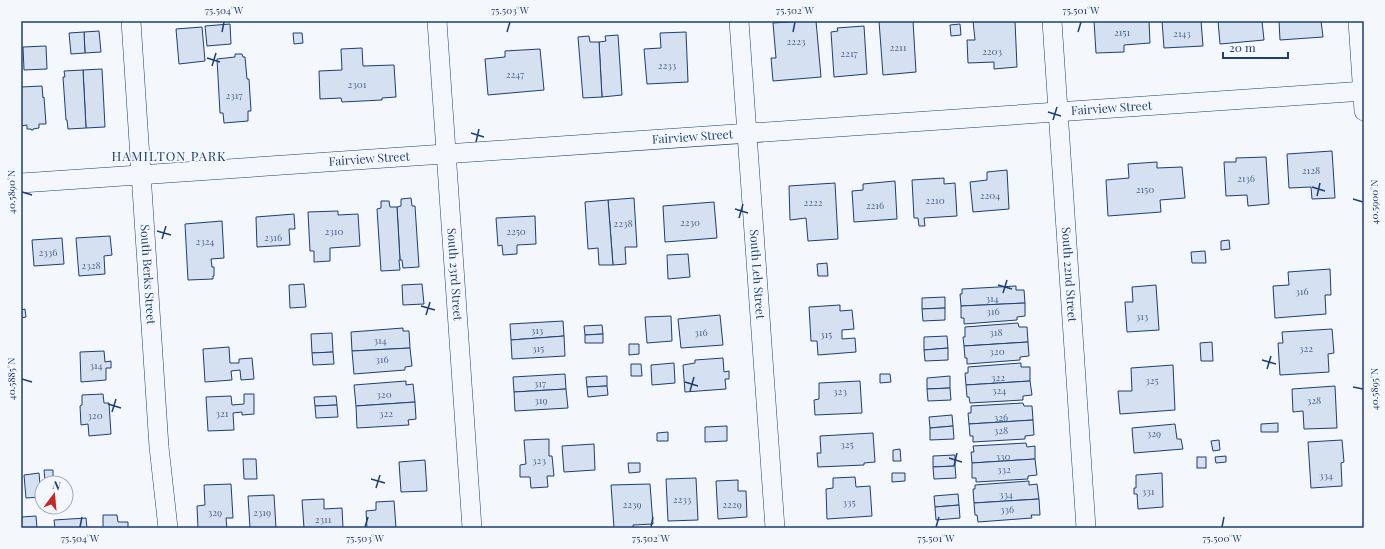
<svg xmlns="http://www.w3.org/2000/svg" width="1385" height="549" font-family="'Playfair Display',serif">
<style>
.building{fill:#d5e0f0;stroke:#1d3f73}
.lines{fill:none;stroke-linecap:round;stroke-linejoin:round}
.minor-casing{stroke:#1d3f73;stroke-width:20}
.minor{stroke:#f4f7fb;stroke-width:19}
.ticks{fill:none;stroke:#1d3f73;stroke-width:1.5}
.labels{text-anchor:middle;stroke-width:3;stroke-linejoin:round;paint-order:stroke}
.number-label{font-size:10px;fill:#4b6792}
.street-label{font-size:12px;fill:#1d3f73;stroke:#f4f7fb}
.neighbourhood-label{font-size:13px;letter-spacing:1px;fill:#1d3f73;stroke:#f4f7fb}
.neatline{fill:none;stroke:#1d3f73;stroke-width:1.5}
.ticks-label{font-size:10px;text-anchor:middle;fill:#1d3f73}
</style>
<rect width="100%" height="100%" fill="#f4f7fb"/>
<g class="building">
<path d="M805,21H816L821,77L773,81L771,58H776L773,23Z"/>
<path d="M879,21H913L916,72L883,75Z"/>
<path d="M973,21H1015L1017,67L994,69V62L968,63L967,40H975Z"/>
<path d="M1094,21H1149L1150,43L1124,45V52L1096,53Z"/>
<path d="M1162,21H1201L1203,46L1164,48Z"/>
<path d="M1218,21H1262L1264,40L1220,44Z"/>
<path d="M1279,21H1321L1323,37L1280,40Z"/>
<path d="M230,24L231,44L207,46L205,26Z"/>
<path d="M960,24L961,35L951,36L950,25Z"/>
<path d="M864,26L867,74L834,77L831,32L838,31L837,28Z"/>
<path d="M202,27L205,61L179,64L176,29Z"/>
<path d="M99,31L101,52L85,53L84,32Z"/>
<path d="M84,32L85,53L71,54L69,33Z"/>
<path d="M686,32L688,82L647,84L644,49L661,48L660,33Z"/>
<path d="M293,33H302L303,43L294,44Z"/>
<path d="M618,35L622,95L602,97L599,42L606,41L605,36Z"/>
<path d="M589,36L590,42H599L602,97L583,98L578,37Z"/>
<path d="M46,46L47,69L24,70L23,47Z"/>
<path d="M362,48L363,66L394,65L396,97L382,98V100L342,102L341,98L320,99L319,71L342,70L341,49Z"/>
<path d="M540,49L544,90L488,95L485,59L505,57V51Z"/>
<path d="M235,54H242L243,57H245L247,79H249L251,111H248V121L224,123L223,113H220L217,59L235,57Z"/>
<path d="M102,69L105,127L86,128L83,70Z"/>
<path d="M83,70L86,128L68,129L67,120H66L63,77H65L64,71Z"/>
<path d="M42,86L43,98L44,97L46,124H39V128L33,129V130H31V129H27V125L21,126V87Z"/>
<path d="M1332,151L1335,198L1312,199L1311,187L1289,188L1287,154Z"/>
<path d="M1266,157L1269,204L1248,206L1247,195L1226,196L1224,162H1236V158Z"/>
<path d="M1157,162V168L1182,167L1185,198L1160,200L1161,212L1108,216L1106,180L1129,178L1128,164Z"/>
<path d="M1007,170L1009,209L973,212L970,182L987,180V172Z"/>
<path d="M944,178V184L955,183L957,216L924,218L925,226H919L918,218H914L912,180Z"/>
<path d="M895,181L897,219L854,222L852,191L863,190V184Z"/>
<path d="M835,183L838,239L808,241L806,218L790,220L789,186Z"/>
<path d="M411,198L412,206H415L419,267L403,268L402,260H400L397,207L401,206V199Z"/>
<path d="M634,198L637,247H625L626,264L613,265L608,200Z"/>
<path d="M608,200L613,265H599L598,248L588,249L585,202Z"/>
<path d="M381,201H389L390,207H397L400,260H399L400,270L381,271L377,209L381,208Z"/>
<path d="M714,202L717,238L665,242L663,206Z"/>
<path d="M338,211V215L358,214L360,246L330,248V261L314,262V251H310L308,212Z"/>
<path d="M294,214L295,229H289L290,245L257,247L256,217Z"/>
<path d="M535,216L536,244L517,245V254L503,255L502,245L498,246L496,218Z"/>
<path d="M222,221L224,258L211,259L212,267H214V276H213V279L188,280L185,224Z"/>
<path d="M110,236L112,255L104,256L105,274L79,276L76,238Z"/>
<path d="M62,238L64,264L34,266L32,240Z"/>
<path d="M1229,240L1230,249L1221,250V241Z"/>
<path d="M1205,251L1206,263H1192L1191,252Z"/>
<path d="M688,254L690,277L668,279L667,255Z"/>
<path d="M827,263L828,276H818L817,264Z"/>
<path d="M1330,269L1331,295H1325L1326,314L1275,318L1273,286L1289,285L1288,272Z"/>
<path d="M304,284L306,307L290,308L289,285Z"/>
<path d="M422,284L424,304L403,305L402,285Z"/>
<path d="M1156,285L1159,330L1127,332L1125,302H1133L1132,287Z"/>
<path d="M1016,286V290H1024L1025,303L961,306L960,294H962V289Z"/>
<path d="M945,297V308L922,309V298Z"/>
<path d="M1025,303V316L1017,317V320L964,324V318H961V306Z"/>
<path d="M840,305V311L852,310L854,329L842,330V339L855,338L856,352L818,355L817,341H811L809,307Z"/>
<path d="M945,308V320L923,321L922,309Z"/>
<path d="M25,309L26,317L21,318V310Z"/>
<path d="M720,315L723,345L681,348L678,319Z"/>
<path d="M671,316L672,341L647,343L645,317Z"/>
<path d="M563,321L564,336L511,340L510,324Z"/>
<path d="M1018,323L1019,327H1027L1028,342L964,346L963,337H965V327Z"/>
<path d="M602,325L603,334L585,335L584,326Z"/>
<path d="M403,328V331H409L410,348L352,351L351,332Z"/>
<path d="M1332,329L1334,353L1328,354L1329,372L1280,375L1278,343H1283L1282,332Z"/>
<path d="M332,333L333,352L312,353L311,334Z"/>
<path d="M603,334V343H585V335Z"/>
<path d="M564,336L565,356L512,359L511,340Z"/>
<path d="M947,336L948,348L924,350V337Z"/>
<path d="M1028,342L1029,356L1020,357V360L967,364V358H965L964,346Z"/>
<path d="M1212,342L1213,361H1201L1200,343Z"/>
<path d="M629,344H639V354L629,355Z"/>
<path d="M229,347L230,363H239V359L252,358L254,379L241,380L240,370L231,371L232,380L205,382L203,349Z"/>
<path d="M410,348L412,366L405,367V370L354,374L352,351Z"/>
<path d="M948,348V360L925,361L924,350Z"/>
<path d="M104,351L105,362L111,361V368H106V380L81,382L80,352Z"/>
<path d="M333,352L334,364L313,365L312,353Z"/>
<path d="M723,358L724,372L729,371V379H725L726,389L685,392L683,365L695,363V360Z"/>
<path d="M674,363L675,383L652,385L651,365Z"/>
<path d="M1021,363V367H1030V381L966,385L965,373H968V367Z"/>
<path d="M631,364H641L642,376H631Z"/>
<path d="M1173,365L1175,410L1120,414L1118,391H1132L1131,368Z"/>
<path d="M565,374L566,389L514,392L513,377Z"/>
<path d="M880,374H890L891,382L880,383Z"/>
<path d="M607,376V386L587,387L586,377Z"/>
<path d="M950,376V388L927,389V378Z"/>
<path d="M406,381V385L413,384L415,402L356,406L354,385Z"/>
<path d="M860,381L862,413L815,415L814,400L819,399V383Z"/>
<path d="M1030,381L1032,395L1023,396V400L970,403L969,397H967L966,385Z"/>
<path d="M607,386L608,395L588,397L587,387Z"/>
<path d="M1335,386L1337,428L1304,429L1303,411L1293,412L1292,389Z"/>
<path d="M950,388L951,400L928,401L927,389Z"/>
<path d="M566,389L568,408L515,411L514,392Z"/>
<path d="M103,394L104,403H109L111,434L89,436L88,424L81,425L80,406L82,405V395Z"/>
<path d="M244,394H254V414L242,415V412L233,413L234,430L208,431L206,397L231,396L232,405L244,404Z"/>
<path d="M336,396L337,405L315,406L314,397Z"/>
<path d="M415,402L416,419L408,420L409,425L357,428L356,406Z"/>
<path d="M1023,403L1024,406H1032L1033,420L969,424L968,413H971V406Z"/>
<path d="M337,405L338,417L316,418L315,406Z"/>
<path d="M952,415L953,426L930,428L929,417Z"/>
<path d="M1033,420L1034,435L1025,436V439L973,442V436H970L969,424Z"/>
<path d="M1278,423V432H1261V424Z"/>
<path d="M1175,424L1177,439H1181L1183,449L1134,453L1132,428Z"/>
<path d="M727,426V441L705,442V427Z"/>
<path d="M953,426L954,439L930,440V428Z"/>
<path d="M668,432V441H657V433Z"/>
<path d="M873,433L875,462L864,463V465L818,467L817,453H821L820,436Z"/>
<path d="M549,439V456H552L554,476H547L548,487L531,488L530,477H520V465L526,464L524,440Z"/>
<path d="M1219,440L1220,450L1213,451L1211,441Z"/>
<path d="M1342,440L1344,462L1341,463L1342,486L1311,488L1308,442Z"/>
<path d="M1026,443L1027,447L1035,446V459L972,463L971,452H974L973,446Z"/>
<path d="M594,444L595,470L564,472L562,446Z"/>
<path d="M900,449L901,461H893V450Z"/>
<path d="M955,455V466L933,467V456Z"/>
<path d="M1226,456V462L1216,463L1215,457Z"/>
<rect x="1197" y="457" width="9" height="11"/>
<path d="M243,459H256L257,479H244Z"/>
<path d="M1035,459L1037,475L1028,476V479L976,482V478H972V463Z"/>
<path d="M425,460L427,491L401,492L399,462Z"/>
<path d="M628,463H640V472L629,473Z"/>
<path d="M955,466L956,478L934,479L933,467Z"/>
<path d="M44,470H53V480H45Z"/>
<path d="M39,473L41,497L26,498L24,475Z"/>
<path d="M892,473H905V481L892,482Z"/>
<path d="M1162,473L1163,507L1138,509L1137,494H1134V488H1136V475Z"/>
<path d="M855,477L856,487L870,486L872,516L827,519L826,489L833,488V478Z"/>
<path d="M696,478L698,520L668,521L666,479Z"/>
<path d="M738,480V491H746L747,517L718,519L716,481Z"/>
<path d="M1029,481V485L1037,484L1039,499L974,503L973,489H975V485Z"/>
<path d="M231,484L233,518H226L227,528H198L197,506L205,505L204,485Z"/>
<path d="M650,484L653,524L633,525V528H614L611,485Z"/>
<path d="M958,494L959,505L935,507L934,496Z"/>
<path d="M274,495L276,528H250L248,496Z"/>
<path d="M324,499V509L342,508L343,528H304L302,500Z"/>
<path d="M1039,499L1040,515H1031L1032,518L978,522L977,515H975L974,503Z"/>
<path d="M394,501L396,528H367L366,511L376,510V502Z"/>
<path d="M959,505L960,518L936,520L935,507Z"/>
<path d="M103,515H117L118,522H128V528H103Z"/>
<path d="M36,516L37,528H21L22,517Z"/>
<path d="M86,518L87,528H55L54,520Z"/>
</g>
<g class="lines">
<g class="minor-casing">
<g id="minor">
<path id="s1" d="M131,21L159,447L168,528"/>
<path id="s2" d="M437,21L472,528"/>
<path id="s3" d="M739,21L775,528"/>
<path id="s4" d="M1052,21L1086,528"/>
<path d="M1358,21L1364,111"/>
<path id="s5" d="M21,183L1364,91"/>
</g>
</g>
<use href="#minor" class="minor"/>
</g>
<path class="ticks" d="M222,32L224,22M507,32L510,22M793,32L795,22M1078,32L1081,22M207,58L220,62M212,66L216,53M1048,112L1061,116M1053,120L1057,107M471,133L484,137M476,142L479,129M1312,187L1325,191M22,192L32,195M1317,196L1320,183M1353,199L1363,202M735,209L748,213M739,218L743,204M157,231L171,235M162,239L166,226M998,285L1012,289M1003,293L1007,280M421,306L435,310M426,315L430,302M1262,360L1276,364M1267,369L1271,356M22,379L32,382M685,382L698,386M1353,387L1363,389M690,391L694,377M108,404L121,408M112,412L116,399M949,458L962,462M954,466L957,453M371,479L385,483M376,488L380,475M80,527L82,517M365,527L368,517M651,527L653,517M936,527L939,517M1222,527L1224,517"/>
<g class="labels">
<g class="number-label">
<text x="1122" y="36">2151</text>
<text x="1182" y="37">2143</text>
<text x="796" y="45">2223</text>
<text x="898" y="51">2211</text>
<text x="992" y="55">2203</text>
<text x="849" y="57">2217</text>
<text x="667" y="69">2233</text>
<text x="515" y="78">2247</text>
<text x="357" y="88">2301</text>
<text x="234" y="99">2317</text>
<text x="1311" y="174">2128</text>
<text x="1246" y="182">2136</text>
<text x="1145" y="193">2150</text>
<text x="990" y="199">2204</text>
<text x="935" y="204">2210</text>
<text x="813" y="206">2222</text>
<text x="875" y="209">2216</text>
<text x="690" y="226">2230</text>
<text x="623" y="227">2238</text>
<text x="334" y="235">2310</text>
<text x="516" y="235">2250</text>
<text x="273" y="241">2316</text>
<text x="205" y="245">2324</text>
<text x="48" y="256">2336</text>
<text x="91" y="269">2328</text>
<text x="1302" y="295">316</text>
<text x="992" y="302">314</text>
<text x="993" y="315">316</text>
<text x="1142" y="320">313</text>
<text x="537" y="334">313</text>
<text x="701" y="336">316</text>
<text x="996" y="336">318</text>
<text x="826" y="338">315</text>
<text x="380" y="344">314</text>
<text x="538" y="352">315</text>
<text x="1306" y="352">322</text>
<text x="997" y="355">320</text>
<text x="382" y="363">316</text>
<text x="96" y="369">314</text>
<text x="998" y="381">322</text>
<text x="1152" y="384">325</text>
<text x="540" y="387">317</text>
<text x="999" y="394">324</text>
<text x="840" y="395">323</text>
<text x="384" y="398">320</text>
<text x="541" y="404">319</text>
<text x="1314" y="404">328</text>
<text x="222" y="417">321</text>
<text x="386" y="417">322</text>
<text x="95" y="419">320</text>
<text x="1001" y="421">326</text>
<text x="1001" y="434">328</text>
<text x="1154" y="437">329</text>
<text x="847" y="448">325</text>
<text x="1003" y="460">330</text>
<text x="539" y="464">323</text>
<text x="1004" y="473">332</text>
<text x="1326" y="479">334</text>
<text x="1148" y="495">331</text>
<text x="1006" y="498">334</text>
<text x="682" y="503">2233</text>
<text x="849" y="506">335</text>
<text x="632" y="508">2239</text>
<text x="732" y="508">2229</text>
<text x="1007" y="513">336</text>
<text x="215" y="516">329</text>
<text x="262" y="516">2319</text>
<text x="323" y="523">2311</text>
</g>
<g class="street-label">
<text dy="4" stroke="none"><textPath href="#s5" startOffset="1093">Fairview Street</textPath></text>
<text dy="4" stroke="none"><textPath href="#s5" startOffset="673">Fairview Street</textPath></text>
<text dy="4" stroke="none"><textPath href="#s5" startOffset="349">Fairview Street</textPath></text>
<text dy="4" stroke="none"><textPath href="#s2" startOffset="254">South 23rd Street</textPath></text>
<text dy="4" stroke="none"><textPath href="#s1" startOffset="254">South Berks Street</textPath></text>
<text dy="4" stroke="none"><textPath href="#s3" startOffset="254">South Leh Street</textPath></text>
<text dy="4" stroke="none"><textPath href="#s4" startOffset="254">South 22nd Street</textPath></text>
</g>
<g class="neighbourhood-label">
<text x="169" y="161">HAMILTON PARK</text>
</g>
</g>
<rect width="1385" height="549" fill="none" stroke="#f4f7fb" stroke-width="44"/>
<g transform="translate(54 495) rotate(16)"><circle r="19" fill="#f4f7fb" stroke="#9eadc5"/>
<path d="M0-3L7 15L0 10L-7 15Z" fill="#c62828"/>
<text y="-6" font-size="11" font-weight="bold" text-anchor="middle" fill="#1d3f73">N</text>
</g>
<path d="M1223 52v6h65v-6" fill="none" stroke="#1d3f73" stroke-width="2"/>
<text x="1229" y="52" font-size="12" fill="#1d3f73" stroke="#f4f7fb" stroke-width="3" paint-order="stroke">20 m</text>
<rect x="22" y="22" width="1341" height="505" class="neatline"/>
<g class="ticks-label">
<text x="224" y="14">75.504°W</text>
<text x="510" y="14">75.503°W</text>
<text x="795" y="14">75.502°W</text>
<text x="1081" y="14">75.501°W</text>
<text transform="translate(11 192) rotate(-90)" y="4">40.5890°N</text>
<text transform="translate(1374 202) rotate(-90)" y="4">40.5900°N</text>
<text transform="translate(11 379) rotate(-90)" y="4">40.5885°N</text>
<text transform="translate(1374 389) rotate(-90)" y="4">40.5895°N</text>
<text x="80" y="542">75.504°W</text>
<text x="365" y="542">75.503°W</text>
<text x="651" y="542">75.502°W</text>
<text x="936" y="542">75.501°W</text>
<text x="1222" y="542">75.500°W</text>
</g>
</svg>
